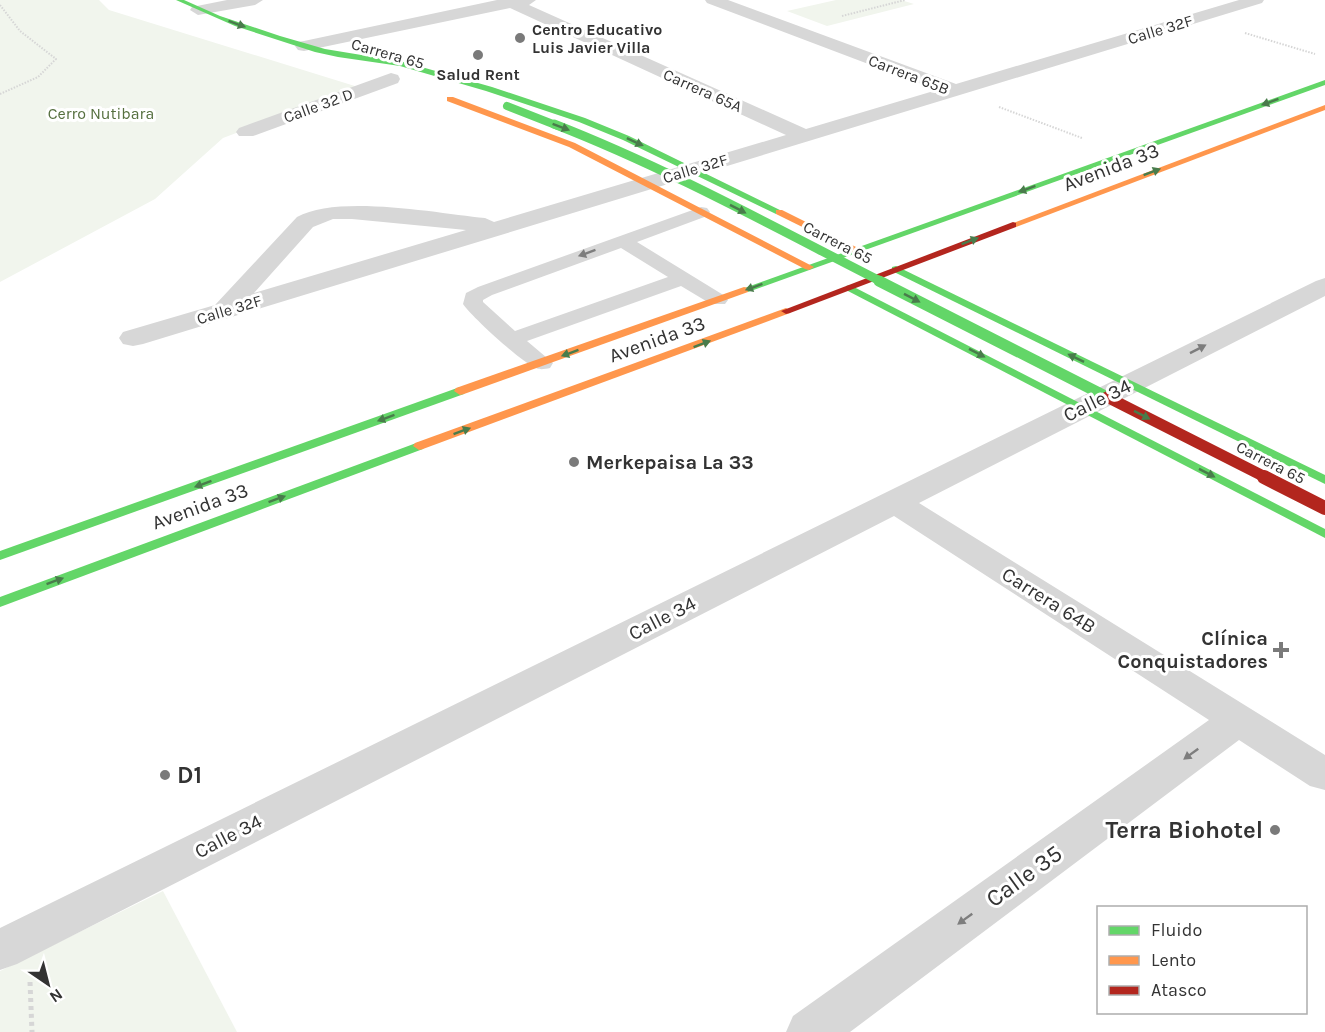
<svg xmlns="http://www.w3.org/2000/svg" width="1325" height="1032" font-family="Karla,sans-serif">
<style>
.green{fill:#f1f5ed}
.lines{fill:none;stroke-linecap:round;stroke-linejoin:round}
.path-far1{stroke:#d6d6d6;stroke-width:2;stroke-dasharray:1.5 1.5;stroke-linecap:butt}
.path{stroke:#d6d6d6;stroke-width:5;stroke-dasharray:4 4;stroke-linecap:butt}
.lane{fill:#d7d7d7;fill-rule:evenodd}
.street{fill:#d7d7d7;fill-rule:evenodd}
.fast{fill:#63d668;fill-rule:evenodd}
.slow{fill:#ff974d;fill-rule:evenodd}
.jam{fill:#b3261e;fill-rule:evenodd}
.fast-bridge-far2{stroke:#63d668;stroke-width:8}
.fast-bridge-far1{stroke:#63d668;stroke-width:9}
.fast-bridge{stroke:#63d668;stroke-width:11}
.jam-bridge-far1{stroke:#b3261e;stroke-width:11}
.jam-bridge{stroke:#b3261e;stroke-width:14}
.oneway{fill:#497c4b}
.oneway2{fill:#7d7d7d}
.poi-dot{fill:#7a7a7a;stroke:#fff;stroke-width:2}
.labels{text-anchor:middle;stroke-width:6;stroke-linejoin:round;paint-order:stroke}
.far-poi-label{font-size:16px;font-weight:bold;fill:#333;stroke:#fff;text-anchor:start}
.far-street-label{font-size:16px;fill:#333;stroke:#fff}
.far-park-label{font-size:16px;fill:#56703f;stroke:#fff}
.street-label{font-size:20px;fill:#333;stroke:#fff}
.poi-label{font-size:20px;font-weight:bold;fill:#333;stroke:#fff;text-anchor:start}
.near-poi-label{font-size:24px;font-weight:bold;fill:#333;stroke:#fff;text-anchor:start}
.near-street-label{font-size:24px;fill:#333;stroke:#fff}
</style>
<rect width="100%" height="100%" fill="#fff"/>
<g class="green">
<path d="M0,0H99L109,10L358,87L223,138L155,199L0,282Z"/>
<path d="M836,0H901L914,4L827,26L787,11Z"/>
<path d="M163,891L237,1032H0V971Z"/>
</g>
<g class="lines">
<g class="path-far1">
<path d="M0,5L20,31L56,59L38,77L0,94"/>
<path d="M842,16L905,0"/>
<path d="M1245,33L1315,54"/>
<path d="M999,107L1082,138"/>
</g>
<path class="path" d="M30,982L32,1032"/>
<path class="lane" d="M701,207L707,208L710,212L707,216L637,242L725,296L728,300L725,304H711L681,286L527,341L553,363L550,368C545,369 540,370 536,368C521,362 472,317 463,304L466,293L478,287ZM621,248L668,277L515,331L483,302V300L492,295Z"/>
<g class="street">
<path d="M227,0H263L255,5L198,15L190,10L192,7Z"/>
<path d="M497,0H536L529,5L806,129L937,90L707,3L705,0H728L956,84L1239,0H1264L1262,3L143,344L133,346L123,344L119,338L123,332L215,305L297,217C337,194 437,213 485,218L494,222L786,135L510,8L304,51L298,50L295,46L298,42L304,41ZM333,219H352L466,230L254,293L313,227Z"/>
<path d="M391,73L398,75L400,79L398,83L253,136H239L236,132L239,128Z"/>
<path d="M1325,278V296L919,503L1325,755V790L1310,786L1239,740L850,1032H786L793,1016L1209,720L894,516L17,964L0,970V928L1316,281Z"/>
</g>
<g class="fast">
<path d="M176,0H184L220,16L280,36L325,49L404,62L492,87L585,118L629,136L784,212L776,214L623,140L579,122L486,91L400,66L338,57L315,52L235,26Z"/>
<path d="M1325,80V85L748,292H740L739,290Z"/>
<path d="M896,266L1325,475V484L892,271V267Z"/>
<path d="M850,285L1325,529V538L846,290V286Z"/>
<path d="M460,387L466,391L464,394L0,560V551Z"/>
<path d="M419,442L423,443L425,446L423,449L0,607V597Z"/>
</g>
<g class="slow">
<path d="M447,97H453L575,143L814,267L809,270L805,269L569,147L447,101Z"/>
<path d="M1325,105V110L1016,227L1008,225Z"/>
<path d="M776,210H782L862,250L861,252H853L776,214Z"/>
<path d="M744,287L748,288V292L464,394L460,395L454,391L456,388Z"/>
<path d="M786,308L791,311L790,313L423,449L419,450L413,446L415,443Z"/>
</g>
<path class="jam" d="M1013,222L1016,223V227L790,313L786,314L781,311Z"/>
<path class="fast-bridge-far2" d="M507,106L558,126"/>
<path class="fast-bridge-far1" d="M554,124C667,168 774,227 882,282"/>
<path class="fast-bridge" d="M879,281L1107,397"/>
<path class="jam-bridge-far1" d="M1107,397L1267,478"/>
<path class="jam-bridge" d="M1264,477L1325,508"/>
</g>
<defs><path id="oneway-solid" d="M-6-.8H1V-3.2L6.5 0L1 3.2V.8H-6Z" transform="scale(1.5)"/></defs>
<g class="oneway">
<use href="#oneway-solid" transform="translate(237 24) rotate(20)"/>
<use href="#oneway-solid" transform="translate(1270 102) rotate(160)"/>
<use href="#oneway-solid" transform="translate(561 127) rotate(21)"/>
<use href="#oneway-solid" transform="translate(635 142) rotate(25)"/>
<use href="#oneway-solid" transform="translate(1152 172) rotate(-21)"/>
<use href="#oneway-solid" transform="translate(1027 189) rotate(160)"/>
<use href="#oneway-solid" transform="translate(738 209) rotate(27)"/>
<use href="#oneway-solid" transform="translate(970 241) rotate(-21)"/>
<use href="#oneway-solid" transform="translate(754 287) rotate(160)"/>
<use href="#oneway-solid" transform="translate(912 298) rotate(27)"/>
<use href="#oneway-solid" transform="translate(702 344) rotate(-21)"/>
<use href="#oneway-solid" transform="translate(570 353) rotate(160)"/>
<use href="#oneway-solid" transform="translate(977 353) rotate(27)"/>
<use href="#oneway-solid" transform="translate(1076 358) rotate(-154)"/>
<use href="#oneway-solid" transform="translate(1142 415) rotate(27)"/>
<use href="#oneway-solid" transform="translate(386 418) rotate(160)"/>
<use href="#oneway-solid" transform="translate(462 431) rotate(-20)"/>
<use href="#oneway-solid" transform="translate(1207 473) rotate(27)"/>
<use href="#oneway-solid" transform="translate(203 484) rotate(160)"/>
<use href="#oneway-solid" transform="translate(277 499) rotate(-20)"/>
<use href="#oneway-solid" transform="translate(55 581) rotate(-20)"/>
</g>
<g class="oneway2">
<use href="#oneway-solid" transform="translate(587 253) rotate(160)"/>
<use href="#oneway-solid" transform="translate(1198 349) rotate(-27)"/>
<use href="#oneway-solid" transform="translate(1191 754) rotate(144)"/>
<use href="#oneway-solid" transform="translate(965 919) rotate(144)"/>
</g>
<g class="poi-dot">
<circle cx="520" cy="38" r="6"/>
<circle cx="478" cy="55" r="6"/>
<circle cx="574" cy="462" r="6"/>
<path d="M1278 641h6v6h6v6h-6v6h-6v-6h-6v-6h6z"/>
<circle cx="165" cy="775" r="6"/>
<circle cx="1275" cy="830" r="6"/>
</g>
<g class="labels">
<g class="far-poi-label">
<text x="532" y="35">Centro Educativo<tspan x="532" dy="18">Luis Javier Villa</tspan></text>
<text x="478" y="80" text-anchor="middle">Salud Rent</text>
</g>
<g class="far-street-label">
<text transform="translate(1160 29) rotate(-17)" y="6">Calle 32F</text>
<text transform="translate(388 53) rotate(16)" y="6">Carrera 65</text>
<text transform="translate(909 74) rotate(21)" y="6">Carrera 65B</text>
<text transform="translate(703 90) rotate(24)" y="6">Carrera 65A</text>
<text transform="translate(318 105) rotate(-20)" y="6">Calle 32 D</text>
<text transform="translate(695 168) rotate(-17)" y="6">Calle 32F</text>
<text transform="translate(838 242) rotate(27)" y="6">Carrera 65</text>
<text transform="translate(229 309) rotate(-17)" y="6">Calle 32F</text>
<text transform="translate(1271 462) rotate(27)" y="6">Carrera 65</text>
</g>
<g class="far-park-label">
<text x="101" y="119">Cerro Nutibara</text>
</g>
<g class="street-label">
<text transform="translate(1111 167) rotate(-21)" y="7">Avenida 33</text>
<text transform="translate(657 339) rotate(-20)" y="7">Avenida 33</text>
<text transform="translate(1097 400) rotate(-26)" y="7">Calle 34</text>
<text transform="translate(200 506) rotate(-20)" y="7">Avenida 33</text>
<text transform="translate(1049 600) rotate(32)" y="7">Carrera 64B</text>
<text transform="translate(662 618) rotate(-27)" y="7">Calle 34</text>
<text transform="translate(228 836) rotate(-27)" y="7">Calle 34</text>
</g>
<g class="poi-label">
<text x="586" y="469">Merkepaisa La 33</text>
<text x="1268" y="645" text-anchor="end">Clínica<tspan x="1268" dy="23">Conquistadores</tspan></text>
</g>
<g class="near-poi-label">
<text x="177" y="783">D1</text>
<text x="1263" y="838" text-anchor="end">Terra Biohotel</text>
</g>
<g class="near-street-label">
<text transform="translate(1024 876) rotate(-36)" y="8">Calle 35</text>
</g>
</g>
<rect x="1097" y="906" width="210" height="108" fill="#ffffff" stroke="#adadad" stroke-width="1.5"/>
<rect x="1109" y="926" width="30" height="9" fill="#63d668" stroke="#adadad" stroke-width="1.5"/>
<text x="1151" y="936" font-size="18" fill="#333333">Fluido</text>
<rect x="1109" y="956" width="30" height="9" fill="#ff974d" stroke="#adadad" stroke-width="1.5"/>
<text x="1151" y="966" font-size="18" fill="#333333">Lento</text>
<rect x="1109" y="986" width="30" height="9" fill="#b3261e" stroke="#adadad" stroke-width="1.5"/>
<text x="1151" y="996" font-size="18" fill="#333333">Atasco</text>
<g transform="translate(48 984) rotate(145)" stroke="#ffffff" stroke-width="4.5" paint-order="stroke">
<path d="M0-4.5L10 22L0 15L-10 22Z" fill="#333333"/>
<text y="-9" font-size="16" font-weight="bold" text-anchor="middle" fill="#333333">N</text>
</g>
</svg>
